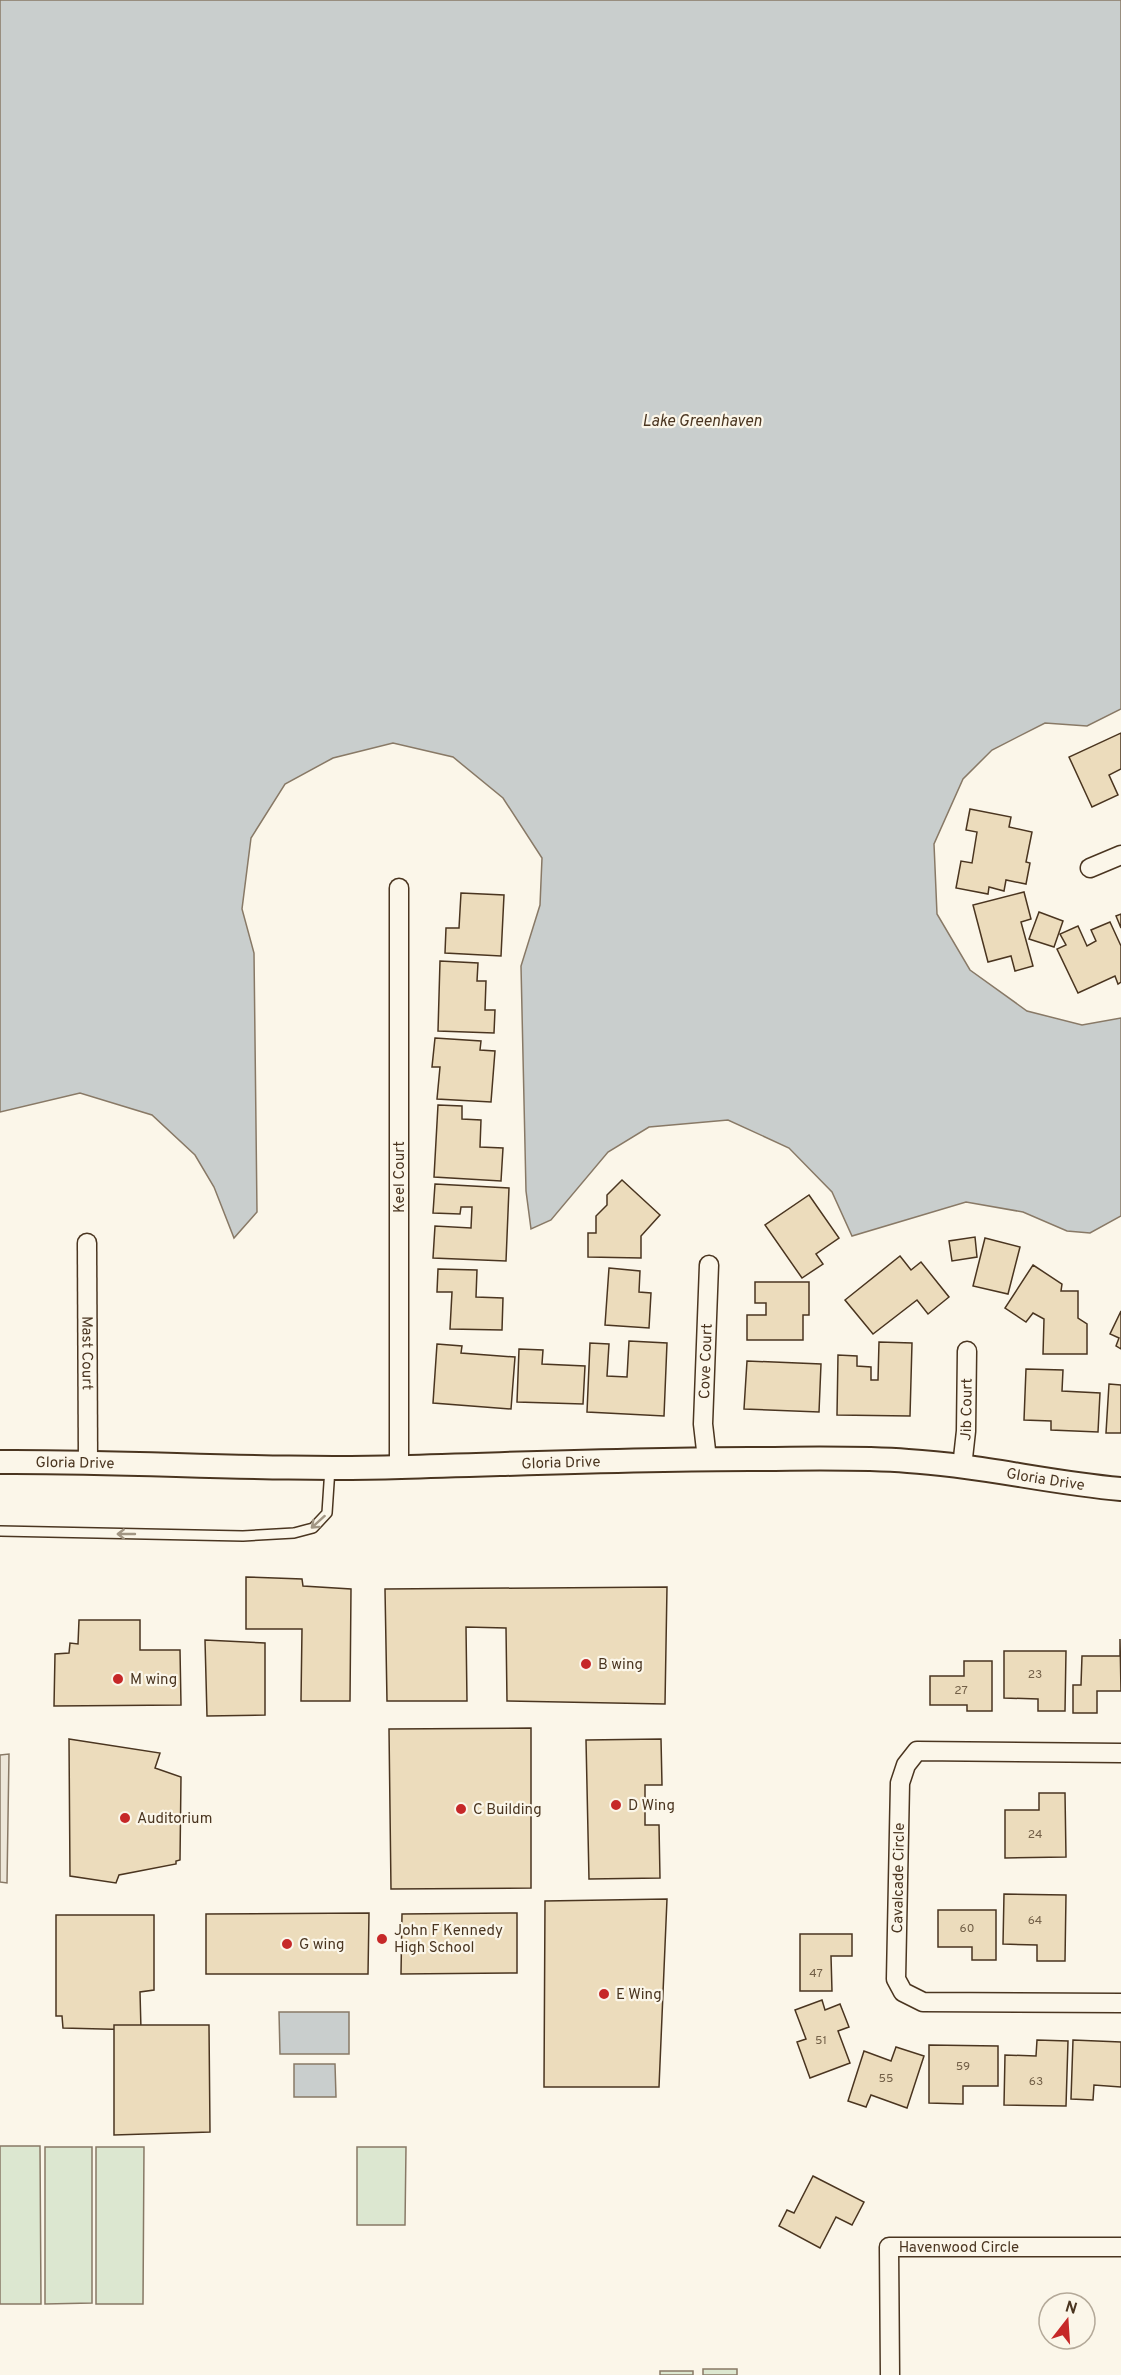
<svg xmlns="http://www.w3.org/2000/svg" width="1121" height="2375" font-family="Overpass,sans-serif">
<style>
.green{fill:#dce7d0;stroke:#887966;stroke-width:1.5}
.parking{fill:#ede7d9;stroke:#887966;stroke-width:1.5}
.water{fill:#c9cecd;stroke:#887966;stroke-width:1.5}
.building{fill:#ecdcbc;stroke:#4a3520;stroke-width:1.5}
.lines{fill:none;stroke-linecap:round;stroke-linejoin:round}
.service-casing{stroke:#4a3520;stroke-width:12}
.minor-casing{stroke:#4a3520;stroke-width:21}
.tertiary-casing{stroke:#4a3520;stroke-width:26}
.service{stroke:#fbf6e9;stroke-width:9}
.minor{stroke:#fbf6e9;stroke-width:18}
.tertiary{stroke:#fbf6e9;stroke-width:22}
.oneway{stroke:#a29684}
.poi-dot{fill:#c62828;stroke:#fbf6e9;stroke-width:2}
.labels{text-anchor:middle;stroke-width:4.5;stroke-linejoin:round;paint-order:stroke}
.number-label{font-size:12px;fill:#725f47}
.street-label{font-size:15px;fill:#4a3520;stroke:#fbf6e9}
.poi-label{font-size:15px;fill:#4a3520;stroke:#fbf6e9;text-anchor:start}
.water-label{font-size:16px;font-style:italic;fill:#4a3520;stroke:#fbf6e9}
</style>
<rect width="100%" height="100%" fill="#fbf6e9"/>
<g class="green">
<path d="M0,2146H40L41,2304H0Z"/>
<path d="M45,2147H92V2303L45,2304Z"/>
<path d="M96,2147H144L143,2304H96Z"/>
<path d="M357,2147H406L405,2225H357Z"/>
<rect x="703" y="2369" width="34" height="6"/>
<rect x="660" y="2371" width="33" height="4"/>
</g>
<path class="parking" d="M9,1754L7,1883L0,1882V1755Z"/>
<g class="water">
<path d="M0,0H1121V709L1087,726L1045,723L992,750L963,779L934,844L937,914L970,970L1027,1011L1082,1025L1121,1018V1216L1090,1233L1067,1231L1023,1212L966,1202L852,1236L832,1192L789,1148L728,1120L649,1127L608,1152L551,1220L531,1229L526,1191L521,966L540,905L542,858L503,798L453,757L393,743L333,758L285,784L251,838L242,909L254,953L257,1212L234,1238L214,1187L195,1155L152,1115L80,1093L0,1112Z"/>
<path d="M279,2012H349V2054H280Z"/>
<path d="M294,2064H335L336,2097H294Z"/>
</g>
<g class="building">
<path d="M1121,733V769L1109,775L1118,795L1092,807L1069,757Z"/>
<path d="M970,809L1011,817L1009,827L1032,832L1026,862L1030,863L1026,884L1006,880L1004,891L989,887L988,894L956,888L961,861L972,863L977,832L966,830Z"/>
<path d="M1024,892L1031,919L1021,922L1033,966L1015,971L1011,956L988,962L973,905Z"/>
<path d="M461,893L504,895L501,956L445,953L446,928H459Z"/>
<path d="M1039,912L1063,921L1054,947L1029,939Z"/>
<path d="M1121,914V928L1116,916Z"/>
<path d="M1110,922L1121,946V982L1118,984L1115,976L1078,993L1057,949L1066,945L1060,934L1078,926L1087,946L1096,941L1091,930Z"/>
<path d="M440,961L478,963L477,981H486L485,1010H495L494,1033L438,1031Z"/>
<path d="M435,1038L481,1041L480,1050L495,1051L491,1102L437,1099L440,1067H432Z"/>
<path d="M438,1105L462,1106V1119L481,1120L480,1147L503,1148L501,1181L434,1177Z"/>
<path d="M622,1180L660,1215L641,1236V1258L588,1257V1233H596V1216L607,1205V1195Z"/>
<path d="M435,1184L509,1188L506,1261L433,1258L435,1226L471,1228L472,1207H461L460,1214L433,1213Z"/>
<path d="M809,1195L839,1238L816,1254L823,1264L802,1278L765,1225Z"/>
<path d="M975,1237L977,1257L952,1261L949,1241Z"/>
<path d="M985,1238L1020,1247L1008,1294L973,1286Z"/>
<path d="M900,1256L911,1270L921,1262L949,1297L928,1314L917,1300L873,1334L845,1300Z"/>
<path d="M1033,1265L1062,1284L1061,1291H1078V1318L1087,1324V1354H1043L1044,1319L1033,1313L1026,1322L1005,1308Z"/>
<path d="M609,1268L640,1271L639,1292L651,1293L649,1328L605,1325Z"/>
<path d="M438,1269L477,1270L476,1297L503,1298L502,1330L450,1329L452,1292H437Z"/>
<path d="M755,1282H809V1315H803V1340H747V1315H766V1303H755Z"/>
<path d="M1121,1311V1349L1116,1346L1119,1338L1110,1334Z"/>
<path d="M629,1341L667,1343L664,1416L587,1412L590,1343L609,1344L607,1376L627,1377Z"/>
<path d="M879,1342L912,1343L910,1416L837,1415L838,1355L857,1356V1366L871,1367V1380H878Z"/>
<path d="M437,1344L462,1346L461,1353L515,1357L511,1409L433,1403Z"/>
<path d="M519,1349L543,1350L542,1364L585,1366L583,1404L517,1402Z"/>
<path d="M747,1361L821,1364L819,1412L744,1409Z"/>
<path d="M1026,1369L1063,1370L1062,1391L1100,1393L1098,1432L1051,1430V1421L1024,1420Z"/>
<path d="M1109,1384L1121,1385V1433H1106Z"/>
<path d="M246,1577L302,1579L303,1586L351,1589L350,1701H301L302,1629H246Z"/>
<path d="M667,1587L665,1704L507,1701L506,1628L466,1627L467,1701H387L385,1589Z"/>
<path d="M79,1620H140V1650H180L181,1705L54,1706L55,1654L69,1653L70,1643L78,1644Z"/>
<path d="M1120,1639L1121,1691H1097V1713H1073V1685H1081L1082,1656H1120Z"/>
<path d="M205,1640L265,1643V1715L207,1716Z"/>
<path d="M1004,1651H1066L1065,1711H1038V1699L1004,1698Z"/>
<path d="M964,1661H992V1711H967V1705H930V1676H964Z"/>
<path d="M531,1728V1888L391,1889L389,1729Z"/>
<path d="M69,1739L160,1753L155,1768L181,1777L180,1860L176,1861V1864L119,1875L116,1883L70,1876Z"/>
<path d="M661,1739L662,1785H645V1825H659L660,1878L589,1879L586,1740Z"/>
<path d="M1039,1793H1065L1066,1857L1005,1858V1810H1039Z"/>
<path d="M1004,1894L1066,1895L1065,1961H1037V1945L1003,1944Z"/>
<path d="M667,1899L659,2087H544L545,1901Z"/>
<path d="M938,1910H996V1960H972V1947H938Z"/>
<path d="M369,1913L368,1974H206V1914Z"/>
<path d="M517,1913V1973L401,1974L402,1914Z"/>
<path d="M56,1915H154V1990L140,1992L141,2030L63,2028L62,2016H56Z"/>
<path d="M800,1934H852V1956H831L832,1991H800Z"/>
<path d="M822,2000L825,2010L840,2004L849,2027L838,2031L850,2063L810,2078L797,2042L806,2039L795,2010Z"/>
<path d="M114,2025H209L210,2132L114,2135Z"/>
<path d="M1037,2040L1068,2041L1066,2106L1004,2105L1005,2055L1036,2056Z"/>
<path d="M1073,2040L1121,2042V2087L1094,2085L1093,2100L1071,2099Z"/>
<path d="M929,2045L998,2046V2086H963V2104L929,2103Z"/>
<path d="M896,2047L924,2056L907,2108L871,2095L866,2107L848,2101L864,2051L891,2061Z"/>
<path d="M813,2176L864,2202L852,2225L836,2217L820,2248L779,2226L787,2210L794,2213Z"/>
</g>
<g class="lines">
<g class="service-casing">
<path id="service" d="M0,1531L243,1536L294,1533L313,1528L327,1513L330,1468"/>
</g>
<g class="minor-casing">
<g id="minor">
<path d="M1090,868L1121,855"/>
<path id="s1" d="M87,1243L88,1461"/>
<path id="s2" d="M707,1459L703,1424L709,1265"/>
<path d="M399,1467V888"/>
<path id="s3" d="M962,1467L966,1431L967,1351"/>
<path d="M1121,1753L917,1751L906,1765L900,1783L896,1979L903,1992L923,2002L1121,2003"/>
<path id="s4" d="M890,2375L889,2247H1121"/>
</g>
</g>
<g class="tertiary-casing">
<g id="tertiary">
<path id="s5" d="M0,1462C134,1461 267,1471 401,1467C517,1464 634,1459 750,1459C803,1459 856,1457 908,1461C980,1465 1049,1483 1121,1489"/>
</g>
</g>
<use href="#service" class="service"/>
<use href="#minor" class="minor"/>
<use href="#tertiary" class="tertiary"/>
</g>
<defs><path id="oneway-shaft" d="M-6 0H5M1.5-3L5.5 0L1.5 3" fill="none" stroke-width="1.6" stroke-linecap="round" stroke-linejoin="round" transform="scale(1.5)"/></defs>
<g class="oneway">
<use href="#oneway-shaft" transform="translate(318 1522) rotate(138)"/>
<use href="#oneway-shaft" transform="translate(126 1534) rotate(-180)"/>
</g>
<g class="poi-dot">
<circle cx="586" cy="1664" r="6"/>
<circle cx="118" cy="1679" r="6"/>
<circle cx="616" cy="1805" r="6"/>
<circle cx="461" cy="1809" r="6"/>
<circle cx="125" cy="1818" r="6"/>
<circle cx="382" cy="1939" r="6"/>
<circle cx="287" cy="1944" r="6"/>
<circle cx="604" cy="1994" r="6"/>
</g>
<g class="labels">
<g class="number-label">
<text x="1035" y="1678">23</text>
<text x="961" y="1694">27</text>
<text x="1035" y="1838">24</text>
<text x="1035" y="1924">64</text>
<text x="967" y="1932">60</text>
<text x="816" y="1977">47</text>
<text x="821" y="2044">51</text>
<text x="963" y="2070">59</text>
<text x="886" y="2082">55</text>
<text x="1036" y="2085">63</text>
</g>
<g class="street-label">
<text transform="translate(399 1177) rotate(-90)" y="5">Keel Court</text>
<text dy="5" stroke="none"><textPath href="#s1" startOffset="110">Mast Court</textPath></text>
<text dy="5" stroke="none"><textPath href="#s2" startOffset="98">Cove Court</textPath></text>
<text dy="5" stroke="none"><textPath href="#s3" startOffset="58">Jib Court</textPath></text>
<text dy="5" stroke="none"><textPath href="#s5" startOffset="561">Gloria Drive</textPath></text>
<text dy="5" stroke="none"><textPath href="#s5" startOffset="75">Gloria Drive</textPath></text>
<text dy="5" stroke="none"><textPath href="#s5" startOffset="1047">Gloria Drive</textPath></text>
<text transform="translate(898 1878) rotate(-89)" y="5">Cavalcade Circle</text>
<text dy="5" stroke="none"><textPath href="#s4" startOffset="198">Havenwood Circle</textPath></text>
</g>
<g class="poi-label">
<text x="598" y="1669">B wing</text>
<text x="130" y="1684">M wing</text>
<text x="628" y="1810">D Wing</text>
<text x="473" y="1814">C Building</text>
<text x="137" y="1823">Auditorium</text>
<text x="394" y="1935">John F Kennedy<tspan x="394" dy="17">High School</tspan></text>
<text x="299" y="1949">G wing</text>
<text x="616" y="1999">E Wing</text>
</g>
<g class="water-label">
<text x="702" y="426">Lake Greenhaven</text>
</g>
</g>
<g transform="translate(1067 2321) rotate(17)"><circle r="28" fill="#fbf6e9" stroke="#b4a999" stroke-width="1.5"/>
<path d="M0-4.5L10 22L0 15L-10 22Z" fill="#c62828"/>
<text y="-9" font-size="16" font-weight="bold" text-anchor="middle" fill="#4a3520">N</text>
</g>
</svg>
